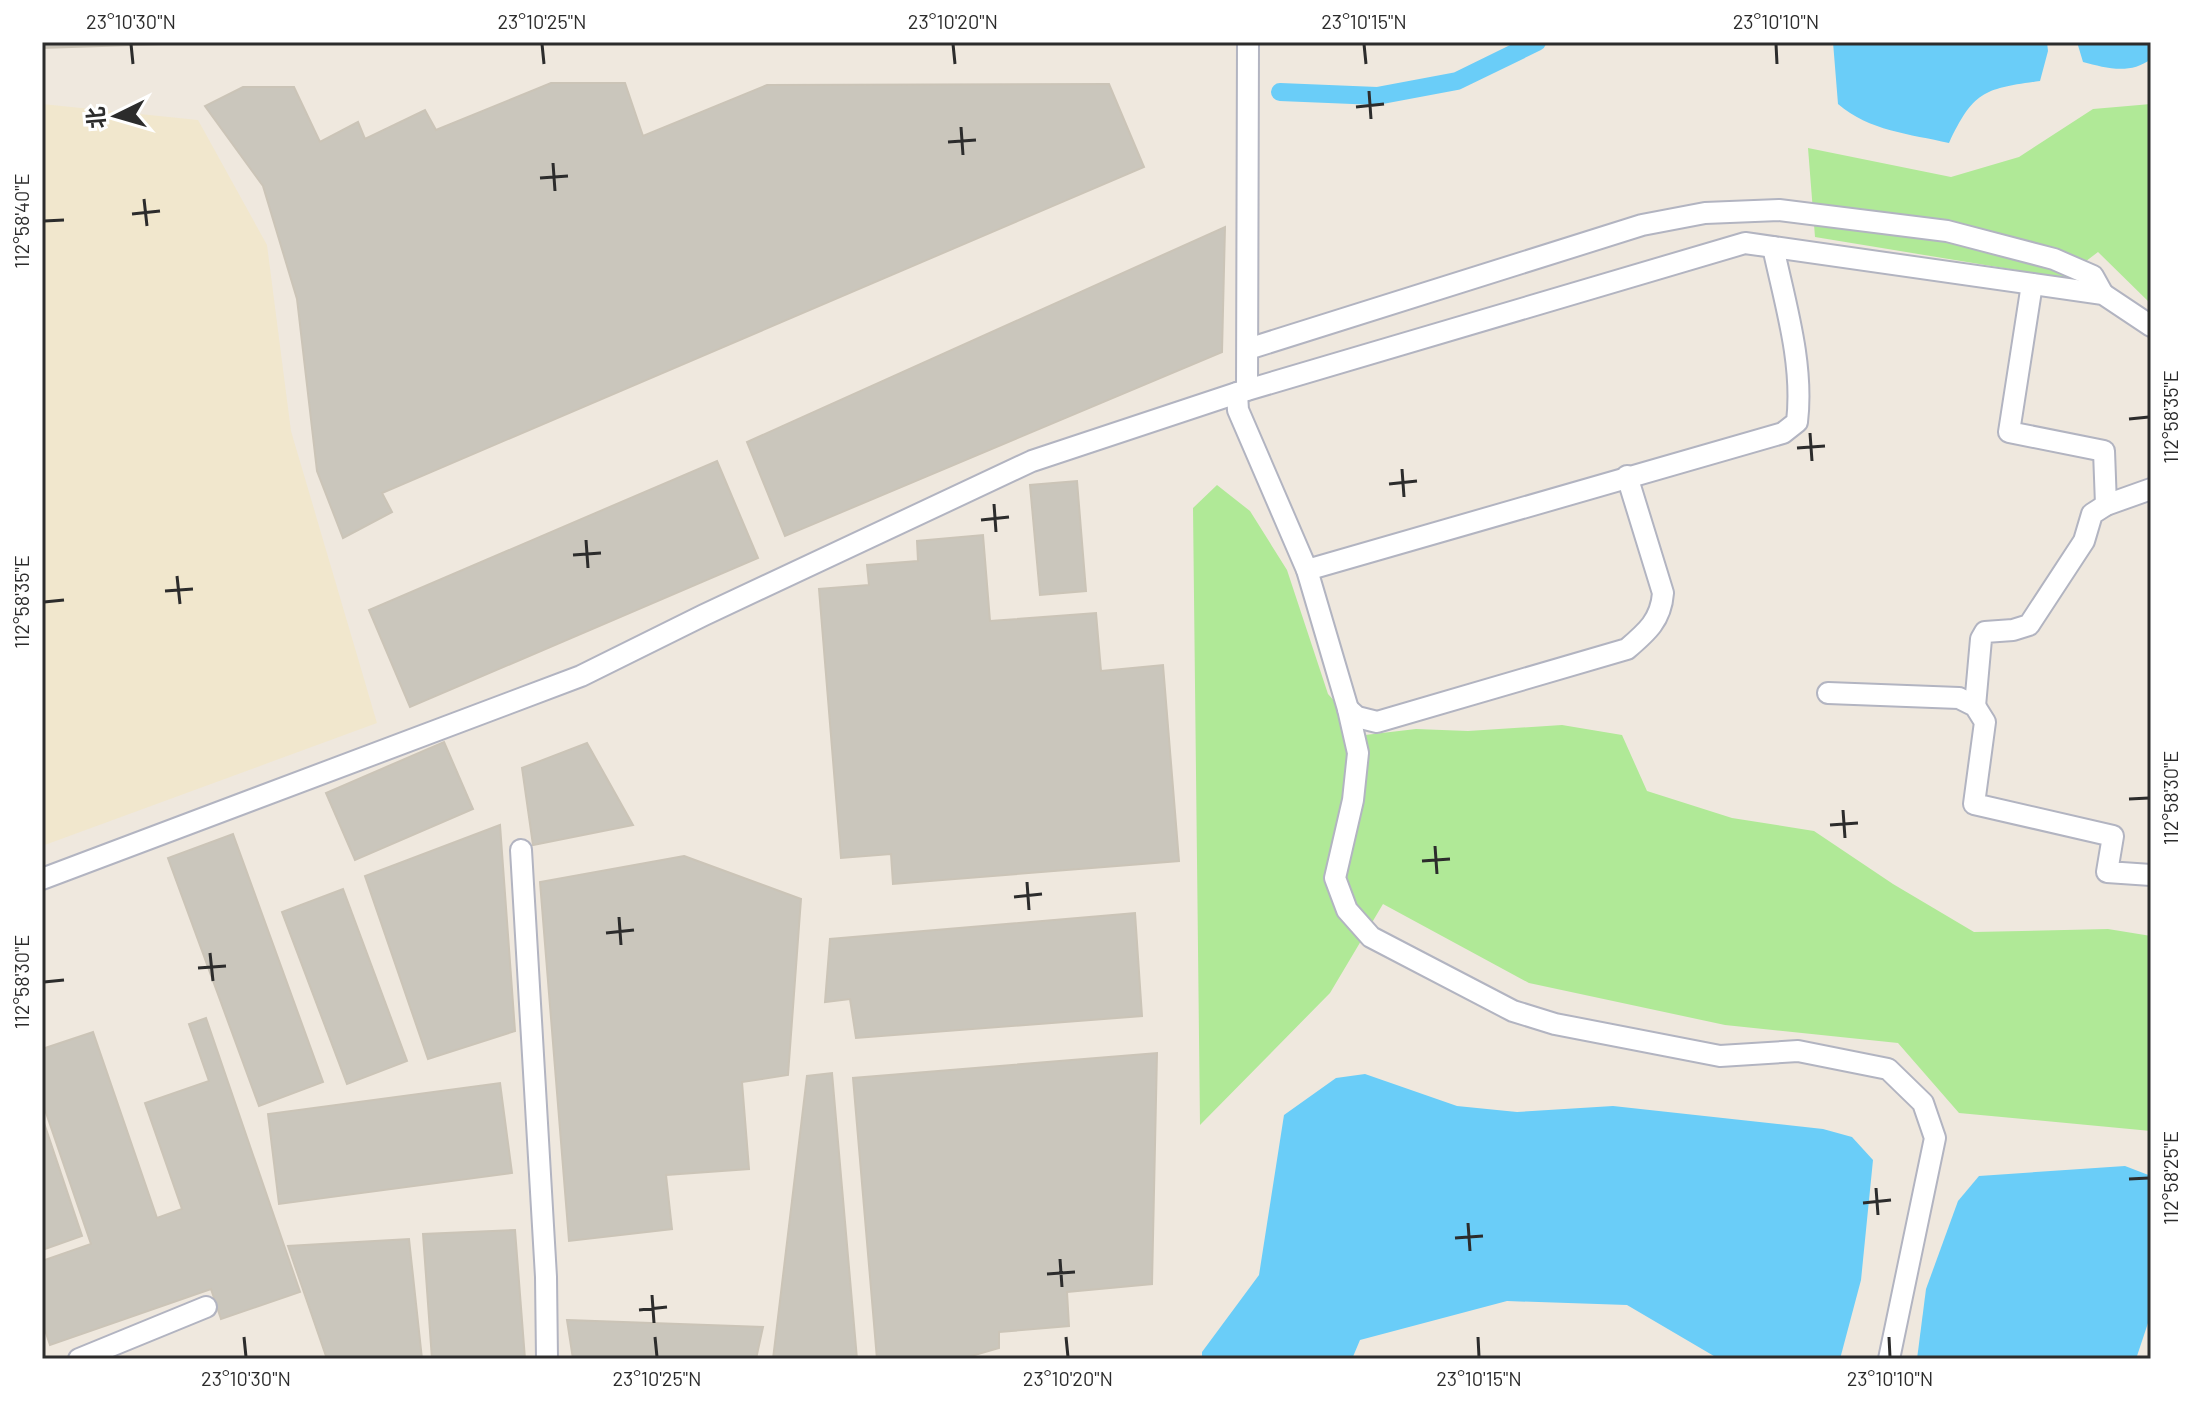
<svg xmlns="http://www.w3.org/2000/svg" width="2193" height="1401" font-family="Barlow,'Noto Sans SC',sans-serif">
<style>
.education{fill:#f1e7cd}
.green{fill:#b0e997}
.water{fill:#6acdf8}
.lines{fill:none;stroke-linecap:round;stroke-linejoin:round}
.canal{stroke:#6acdf8;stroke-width:18}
.building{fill:#cac6bc;stroke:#cbc4b7;stroke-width:2}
.street-casing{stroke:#b2b4c1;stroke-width:24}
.street{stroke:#fff;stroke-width:20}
.ticks{fill:none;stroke:#2c2c2c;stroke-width:3}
.neatline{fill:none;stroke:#2c2c2c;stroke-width:3}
.ticks-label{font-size:20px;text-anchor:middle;fill:#2c2c2c}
</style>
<rect width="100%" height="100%" fill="#efe8de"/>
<path class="education" d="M42,104L198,120L267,245L291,431L377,723L42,846Z"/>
<g class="green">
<path d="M2151,104V304L2098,252L2064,278L1815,237L1808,148L1951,177L2019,157L2093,109Z"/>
<path d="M1217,485L1250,511L1287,570L1328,694L1365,735L1416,729L1468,731L1562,725L1622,735L1647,791L1732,818L1814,831L1893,884L1974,932L2108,929L2151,936V1131L1959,1113L1898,1043L1725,1025L1529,983L1383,904L1330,993L1200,1125L1193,508Z"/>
</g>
<g class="water">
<path d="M1833,42H2047L2048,51L2040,81C1985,89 1974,90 1949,143C1910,134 1869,131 1838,104Z"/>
<path d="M2077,42H2151V59C2130,75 2106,68 2083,62Z"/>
<path d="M1365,1074L1457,1106L1517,1112L1613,1106L1823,1129L1852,1137L1873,1160L1861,1280L1840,1359H1719L1627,1305L1507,1301L1360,1340L1352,1359H1202V1352L1259,1275L1284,1115L1336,1078Z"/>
<path d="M2125,1166L2151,1176V1314L2136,1359H1917L1926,1289L1958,1201L1979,1176Z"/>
</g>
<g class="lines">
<path class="canal" d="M1280,92L1377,96L1457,81L1537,42"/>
</g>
<g class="building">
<path d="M42,42H223L42,48Z"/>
<path d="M551,83H625L643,136L767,85L1109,84L1144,167L382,493L392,512L343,538L317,471L297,299L263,186L205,106L243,87H294L320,142L358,122L365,139L425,110L436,130Z"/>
<path d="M1225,227L1222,352L785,536L747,442Z"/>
<path d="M717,461L758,558L410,707L369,610Z"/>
<path d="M1077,481L1086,591L1040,595L1030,485Z"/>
<path d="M983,535L990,621L1096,613L1101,671L1163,665L1179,861L893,884L891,854L841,858L819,589L869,585L867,565L918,561L917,541Z"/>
<path d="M444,742L473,809L355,860L326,793Z"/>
<path d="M587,743L633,825L533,845L522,768Z"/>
<path d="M500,825L515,1031L428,1059L365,876Z"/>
<path d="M233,834L323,1082L259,1106L168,858Z"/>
<path d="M684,856L801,899L788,1075L742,1082L749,1169L666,1175L672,1229L569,1241L540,882Z"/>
<path d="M343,889L407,1061L347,1084L282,912Z"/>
<path d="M1135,913L1142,1016L856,1038L850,999L825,1002L830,939Z"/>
<path d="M206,1018L300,1292L221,1319L211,1289L50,1345L42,1321V1261L91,1244L42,1101V1049L93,1032L157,1218L182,1209L145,1103L209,1081L189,1024Z"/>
<path d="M1157,1053L1152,1284L1067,1292L1069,1326L999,1332V1348L961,1359H877L853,1078Z"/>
<path d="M832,1073L857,1359H773L807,1076Z"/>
<path d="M500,1083L512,1173L279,1204L268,1114Z"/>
<path d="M42,1117L82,1236L42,1250Z"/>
<path d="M515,1230L525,1359H432L423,1234Z"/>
<path d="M409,1239L422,1359H327L288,1246Z"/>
<path d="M567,1320L763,1327L756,1359H573Z"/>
</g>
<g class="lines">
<g class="street-casing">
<g id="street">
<path d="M2032,284L2009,432L2104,451L2106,505"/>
<path d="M1248,349L1642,225L1705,213L1779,210L1947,231L2054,259L2093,276L2103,294"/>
<path d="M1247,390L1248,42"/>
<path d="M1237,393L1238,410L1307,570L1348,709L1358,753L1353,800L1335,878L1347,910L1371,937L1513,1011L1555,1024L1720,1056L1798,1051L1888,1069L1923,1103L1935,1138L1889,1359"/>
<path d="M1307,570L1783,433L1797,422C1804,364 1785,303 1773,247"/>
<path d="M1828,693L1959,698L1975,706L1985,722L1974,804L2113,836L2107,872L2151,875"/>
<path d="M1975,706L1981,639L1985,632L2013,630L2029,625L2084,541L2092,514L2106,505L2151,489"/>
<path d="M1348,709L1357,717L1377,722L1627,649C1647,632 1661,620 1663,593L1627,476"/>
<path d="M521,850L546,1277L547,1359"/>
<path d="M42,879L581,676L704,615L1032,461L1237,393L1745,243L2103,294L2151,326"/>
<path d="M79,1359L206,1307"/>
</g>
</g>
<use href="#street" class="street"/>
</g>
<path class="ticks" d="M131,44L133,64M542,44L544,64M953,44L955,64M1364,44L1366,64M1776,44L1777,64M1369,91L1371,119M1356,107L1384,104M961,127L963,155M948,142L976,140M553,163L555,191M540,178L568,176M144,199L147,226M132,214L160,211M44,221L64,220M2129,419L2149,417M1810,433L1812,461M1797,448L1825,446M1402,469L1404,497M1389,484L1417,481M994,504L996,532M981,520L1009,517M586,540L588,568M573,555L601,553M177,576L180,604M165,591L193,589M44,602L64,600M2129,799L2149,798M1843,810L1845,838M1830,825L1858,823M1435,846L1437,874M1422,861L1450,859M1027,882L1029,910M1014,897L1042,894M619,917L621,945M606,933L634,930M210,953L213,981M198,968L226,966M44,982L64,980M2129,1179L2149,1178M1876,1188L1878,1215M1863,1203L1891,1200M1468,1223L1470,1251M1455,1238L1483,1236M1060,1259L1062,1287M1047,1274L1075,1272M652,1295L654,1323M639,1310L667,1307M244,1337L246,1357M655,1337L657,1357M1066,1337L1068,1357M1478,1337L1479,1357M1889,1337L1890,1357"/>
<rect width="2193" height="1401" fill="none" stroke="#ffffff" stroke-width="88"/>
<g transform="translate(116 116) rotate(265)" stroke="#ffffff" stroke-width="6" paint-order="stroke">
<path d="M0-6L14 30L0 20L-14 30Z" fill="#2c2c2c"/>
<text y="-12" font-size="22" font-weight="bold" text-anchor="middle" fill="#2c2c2c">北</text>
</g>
<rect x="44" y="44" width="2105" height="1313" class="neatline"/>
<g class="ticks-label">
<text x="131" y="29">23°10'30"N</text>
<text x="542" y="29">23°10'25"N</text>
<text x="953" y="29">23°10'20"N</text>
<text x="1364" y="29">23°10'15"N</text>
<text x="1776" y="29">23°10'10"N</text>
<text transform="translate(22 221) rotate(-90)" y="7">112°58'40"E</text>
<text transform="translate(2171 417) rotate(-90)" y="7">112°58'35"E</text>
<text transform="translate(22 602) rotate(-90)" y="7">112°58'35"E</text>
<text transform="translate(2171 798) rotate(-90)" y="7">112°58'30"E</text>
<text transform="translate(22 982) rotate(-90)" y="7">112°58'30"E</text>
<text transform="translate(2171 1178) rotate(-90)" y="7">112°58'25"E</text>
<text x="246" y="1386">23°10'30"N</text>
<text x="657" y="1386">23°10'25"N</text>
<text x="1068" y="1386">23°10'20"N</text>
<text x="1479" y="1386">23°10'15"N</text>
<text x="1890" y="1386">23°10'10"N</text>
</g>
</svg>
